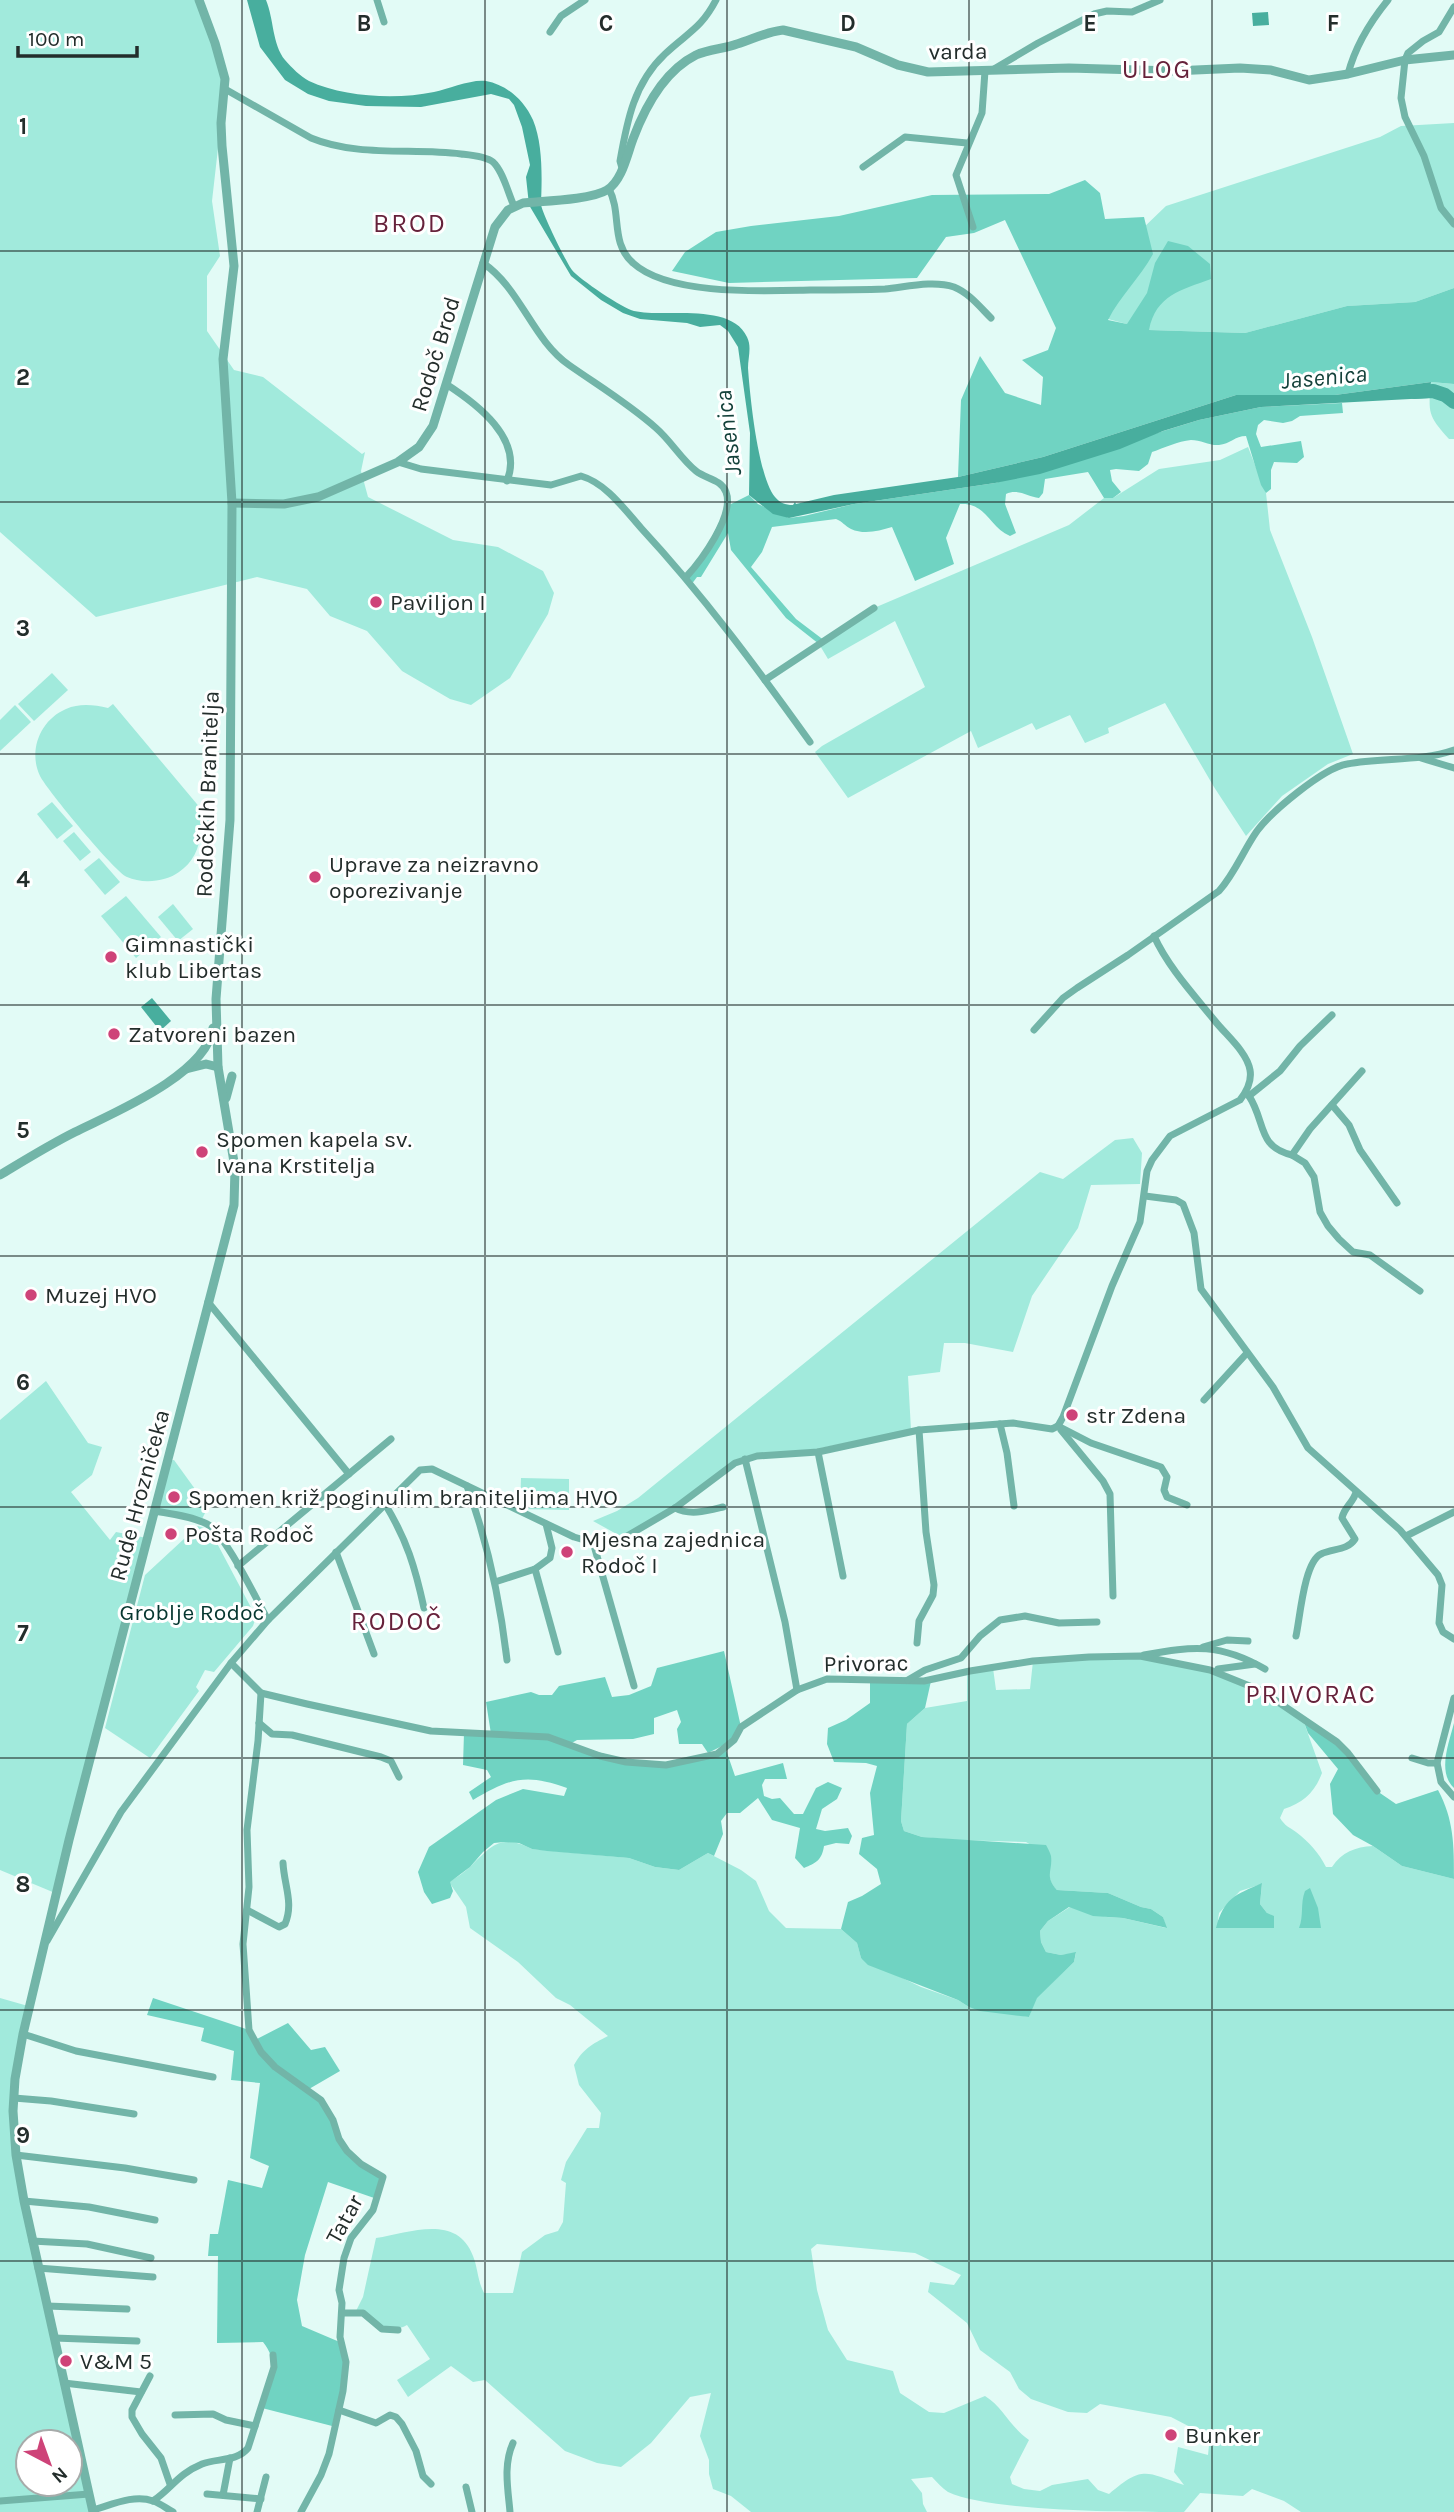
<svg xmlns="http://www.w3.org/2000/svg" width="1454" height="2512" font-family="Karla,sans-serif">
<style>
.green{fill:#a1eadc;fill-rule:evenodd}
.forest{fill:#70d3c2}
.water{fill:#48ae9e}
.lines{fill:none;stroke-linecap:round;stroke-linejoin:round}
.river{stroke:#48ae9e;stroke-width:14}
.minor{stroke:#72b5a8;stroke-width:7}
.tertiary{stroke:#72b5a8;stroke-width:9}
.grid{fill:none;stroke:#232d2b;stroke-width:2;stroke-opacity:0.55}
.poi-dot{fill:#ce4378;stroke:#fff;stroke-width:2.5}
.labels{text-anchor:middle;stroke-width:6;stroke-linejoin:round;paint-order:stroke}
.street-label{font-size:23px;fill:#232d2b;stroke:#fff}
.poi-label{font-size:23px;fill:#232d2b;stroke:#fff;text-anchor:start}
.park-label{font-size:23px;fill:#05362f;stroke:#fff}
.water-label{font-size:24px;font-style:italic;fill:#13413a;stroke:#fff}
.quarter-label{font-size:26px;letter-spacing:2px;fill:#66223b;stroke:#fff}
.grid-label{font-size:23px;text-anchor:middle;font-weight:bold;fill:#232d2b;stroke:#fff;stroke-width:6;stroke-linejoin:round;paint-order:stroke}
</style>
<rect width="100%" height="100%" fill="#e2fbf6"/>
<g class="green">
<path d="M0,0H199L223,68L221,122L212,201L220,256L207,276V331L234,370L263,377L362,454L365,452L361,471L368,497L453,540L498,547L543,571L554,593L548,614L510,678L471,705L450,699L402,671L367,631L330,616L307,589L257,577L96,617L0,532Z"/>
<path d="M1454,123V288L1415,302L1347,306L1245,333L1149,330L1108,319L1089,280L1166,206L1380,137L1401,126Z"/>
<path d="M1431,382L1454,384V439H1449C1428,416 1428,413 1431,382Z"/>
<path d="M1248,447L1266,493L1270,530L1312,637L1353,754L1328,764L1282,796L1246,836L1214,787L1165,703L1108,728L1109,733L1085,743L1070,715L1036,730L1032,723L978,748L971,731L848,798L815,752L822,746L925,687L895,621L828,659L819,644L874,608L1069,525L1104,498H1113L1159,469L1220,460Z"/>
<path d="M52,673L68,690L34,721L18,704Z"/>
<path d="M113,704L212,822L205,828L202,825L200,826C202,844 194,862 179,872C166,882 142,884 127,877C115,872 47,790 40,776C28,751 40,720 66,709C80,703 94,705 108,708Z"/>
<path d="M15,705L31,722L0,751V720Z"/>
<path d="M52,802L73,826L57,839L37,814Z"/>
<path d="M74,832L91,852L80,861L63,841Z"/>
<path d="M99,858L120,882L105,895L84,870Z"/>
<path d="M126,896L161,937L136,958L101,916Z"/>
<path d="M173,904L193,929L178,941L158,917Z"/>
<path d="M1133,1138L1142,1153L1140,1184L1091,1185L1078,1228L1032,1296L1013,1352L965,1343H944L940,1372L908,1376L911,1430L816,1449L750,1456L675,1505L622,1537L593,1521L617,1511L638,1498L1040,1172L1063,1179L1115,1140Z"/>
<path d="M46,1381L88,1443L102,1447L92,1475L71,1492L110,1540L116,1532L147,1538L55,1893L0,1870V1420Z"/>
<path d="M174,1460L208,1507L201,1521L155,1511L167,1461Z"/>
<path d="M521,1478L569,1479V1510L520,1509Z"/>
<path d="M198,1526L210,1530L256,1617L253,1626L214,1672L205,1670L196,1687L199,1691L150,1758L105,1728L145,1575Z"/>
<path d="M1126,1655L1229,1675L1302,1717L1322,1773C1315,1792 1303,1803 1284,1809L1280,1818C1285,1826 1289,1827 1296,1832C1309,1842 1319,1853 1326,1867H1332C1342,1852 1355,1847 1373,1846L1402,1866L1454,1879V2512H1301L1284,2501L1252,2489L1243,2496L1200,2493L1184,2512C1129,2512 991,2512 948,2492C942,2488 937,2482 932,2477L911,2479L922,2493L923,2504L927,2512H751L731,2496L713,2489L709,2474V2460L700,2436L711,2393L690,2397L651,2443L621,2467L597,2463L565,2451L485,2380L473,2382L451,2366L408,2397L397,2380L430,2359L407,2325C388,2336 375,2319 355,2313L363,2297L376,2238C409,2233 457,2213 473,2256C478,2268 477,2279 484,2293H513L522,2252L545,2235L558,2231L563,2222L566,2183L561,2180L566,2162L587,2128H599L601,2113L579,2085L574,2065C583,2049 592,2044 608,2036L570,2005L556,1998L518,1962L470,1928L466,1907L449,1882C457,1877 465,1872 471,1866C493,1844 501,1834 532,1849L629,1858L655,1867L679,1870L708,1853L741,1870L756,1881L769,1911L786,1928L841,1929L857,1943L861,1958L921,1987L958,2000L969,2007L1029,2017L1036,1998L1074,1962L1076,1953L1061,1955L1046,1952L1041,1942L1040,1931L1048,1921L1070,1907L1107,1917L1123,1918L1166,1928L1163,1917L1151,1909L1141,1907L1108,1893L1057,1890C1047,1879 1048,1871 1051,1857L1026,1842L956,1840L922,1837L904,1831L901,1821L907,1724L925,1708L967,1701V1675L993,1668L996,1690L1030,1689L1033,1661ZM1262,1884L1260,1904L1267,1913L1218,1920L1219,1913L1240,1891ZM817,2244L915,2253L961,2275L954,2285L930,2282L928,2292L967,2323L980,2350L1010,2372L1019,2389L1031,2399L1068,2412L1087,2413L1100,2404L1171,2417L1196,2430L1209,2445L1208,2455L1178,2447L1174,2472L1184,2485C1145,2472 1143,2465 1109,2494L1098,2490L1088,2479L1052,2485L1040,2491L1024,2489L1012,2484L1010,2477L1029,2440C1010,2427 1003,2407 985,2396L944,2413L929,2412L900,2393L893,2371L847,2360L828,2330L817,2290L811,2249Z"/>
<path d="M0,1998L28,2006L22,2034L13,2129L92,2512H0ZM28,2442H70V2484H28Z"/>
</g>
<g class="forest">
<path d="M1085,180L1100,193L1105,219L1144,217L1153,254C1140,278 1120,296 1108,320L1127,324L1147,293L1155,263L1168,241L1188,246L1210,264L1211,279C1181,290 1156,295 1149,330L1245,333L1347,306L1415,302L1454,288V384L1431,382L1335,395H1236L1043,457L958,477L961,400L980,356L1005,393L1041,405L1043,377L1022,360L1048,350L1056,328L1005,220L974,233L946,237L917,278L729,283L672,271L685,252L716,232L751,226L839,216L932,195L1049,194Z"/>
<path d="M1342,403L1343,413L1300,416L1292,421L1283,423L1264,420L1258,425L1256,434L1261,447L1301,441L1304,457L1297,463L1274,462L1271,470V489L1266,493L1261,485L1246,436C1235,436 1230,444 1219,445C1210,446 1201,440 1191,440C1178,441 1164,448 1152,452L1148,464L1139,471L1116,469L1110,470L1112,481L1121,492L1113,498H1104L1088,472L1045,479L1043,493L1039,498C1028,497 1018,488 1006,494L1005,504L1016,533L1010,536C989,527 986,502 960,504L946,538L954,564L915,581L892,527C879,531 864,535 851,529C845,526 842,521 836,519L772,527L762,552L751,567L796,619L825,641L819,644L786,618L731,550L728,533L701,577H697L691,585L686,577L699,564L727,506L749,495L758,504L789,518L804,516L854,504L995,483L1199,420L1261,407Z"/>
<path d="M724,1651L741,1727L734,1740L708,1753L702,1744H679L677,1729L681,1722L677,1710L654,1718V1734L633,1739L577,1740L570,1744L643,1765L710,1757L725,1747L735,1776L783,1763L787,1779H765L762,1785L764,1796L772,1799L780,1798L794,1814H803L816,1788L828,1782L842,1788L837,1799L822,1809L816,1829L825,1831L848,1828L852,1836L849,1844L836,1843L824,1846C822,1860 816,1863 804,1868L795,1858L800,1828L772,1820L758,1798L740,1813H727L721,1821L723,1834L714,1856L708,1853L679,1870L655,1867L629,1858L547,1851L532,1849L519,1843L504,1842L494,1843L483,1852L470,1867L450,1882L453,1891L450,1898L432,1904L424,1892L418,1872L429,1847L496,1800L523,1789L564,1796L567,1788C526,1773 510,1778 473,1800L469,1792L491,1777L487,1770L463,1765L464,1733L491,1734L486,1702L531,1692L539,1695H552L559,1686L605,1677L612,1697L629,1695L651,1686L657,1668Z"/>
<path d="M931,1681L925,1708L907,1724L901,1821L904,1831L922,1837L1046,1845C1048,1849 1050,1852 1051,1856C1053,1871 1044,1875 1057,1890L1108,1893L1141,1907L1151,1909L1163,1917L1167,1928L1123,1918L1093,1916L1069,1907L1048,1921L1040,1931L1041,1942L1046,1952L1061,1955L1076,1952L1074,1962L1037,1998L1029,2017L980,2011L969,2007L958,2000L868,1965L861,1958L857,1943L841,1929L848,1902L862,1896L881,1884L877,1869L859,1854L862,1838L874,1835L870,1793L877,1766L866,1763L834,1762L827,1744L828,1728L846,1720L870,1703V1682Z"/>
<path d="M1302,1717L1337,1742L1377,1791L1396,1804L1438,1790C1454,1820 1454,1845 1454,1879L1402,1866L1373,1846L1353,1835L1333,1814L1330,1784L1338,1769L1308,1733Z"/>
<path d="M1454,1723V1788C1437,1772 1449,1743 1454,1723Z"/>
<path d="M1262,1883L1260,1904L1267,1913L1274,1916V1928H1216C1224,1898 1235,1895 1262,1883Z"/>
<path d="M1310,1888L1318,1908L1321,1928H1299C1304,1916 1300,1904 1305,1891Z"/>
<path d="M153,1998L249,2030L255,2040L288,2023L311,2050L325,2047L340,2071L309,2089L321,2100L347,2151L383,2177L377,2199L328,2182L305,2255L297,2300L302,2326L342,2343L346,2362L336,2427L262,2408C270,2380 282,2367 263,2342L217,2343L218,2256H208L210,2234H218L228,2180L262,2188L269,2166L250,2158L260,2083L231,2080L234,2051L201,2041L204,2028L147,2015Z"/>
</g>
<g class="water">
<path d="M247,0H266C274,19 272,44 285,60C292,68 300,76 309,81C344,97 396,100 434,92C449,89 471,79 486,81C507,85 524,100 533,120C543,144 542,178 541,204C541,211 567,264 572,270C579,279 624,309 634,311C664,318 731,302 747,337C752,347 748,358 748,368C750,397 758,476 775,497C780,503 785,505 793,505L795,502L796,504L834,495L958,477L1043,457L1236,395H1335L1431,382L1429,398L1261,407L1199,420L1163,431L1120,449L1040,474L995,483L854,504L789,518L773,514L749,495L750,433L738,347L728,331L720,325L700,327L687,323L640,319L623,313L601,300L571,276L529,205L526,177L530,165L522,127L514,105L509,99L491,94L421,107L366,106L329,101L308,94L285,80L260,47Z"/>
<path d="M1268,12L1269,25L1253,26L1252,13Z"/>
<path d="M152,998L171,1021L160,1031L141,1007Z"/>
</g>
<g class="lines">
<path class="river" d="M1414,392L1433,391L1445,395L1454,402"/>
<g class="minor">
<path d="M377,0L384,22"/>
<path d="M1454,7L1439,32L1423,41L1408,53L1405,60L1401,98L1405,117L1424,156L1441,208L1454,224"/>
<path d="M550,32L561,16L585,0"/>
<path d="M994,69L1038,43L1094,14L1107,11L1132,12L1160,0"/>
<path d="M1348,74C1355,47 1370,22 1388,0"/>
<path d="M225,89L311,138C357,157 412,148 461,154C470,155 485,156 493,162C503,171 508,193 514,206"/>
<path d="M863,167L905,137L967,143"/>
<path d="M622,168L620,161C627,121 634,83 665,54C687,33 701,29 716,0"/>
<path d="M609,189C622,213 610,243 633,263C669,296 764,291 810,290C835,290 860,290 885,289C906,287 933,280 954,287C969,293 980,307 991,318"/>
<path d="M973,227L956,175L982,113L985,71"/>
<path d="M483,263C521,289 532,339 569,365C599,386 629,404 656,428C671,441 681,459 696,471C706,479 721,479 726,492C735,515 701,561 686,577"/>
<path d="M446,384C477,404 524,439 507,481"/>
<path d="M398,462L421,469L551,485L581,476C606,483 625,510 641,528C703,595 757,668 810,742"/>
<path d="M765,680L874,608"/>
<path d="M1421,758L1454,768"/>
<path d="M1034,1030L1063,998L1077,988L1128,955L1219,891C1235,873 1243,851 1257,831C1271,812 1323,768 1347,764C1382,757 1420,762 1454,750"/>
<path d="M1246,1093L1249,1096L1280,1071L1300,1046L1332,1015"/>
<path d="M1249,1096C1266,1122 1257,1147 1292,1155L1310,1129L1362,1071"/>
<path d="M1332,1105L1349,1125L1360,1150L1397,1203"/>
<path d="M1292,1155L1305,1163L1314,1177L1320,1212L1328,1226L1339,1239L1353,1252L1370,1255L1420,1291"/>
<path d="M1145,1196L1176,1200L1183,1204L1194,1233L1201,1289L1273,1387L1308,1448L1400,1530L1438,1575L1442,1585L1439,1623L1443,1632L1454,1639"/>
<path d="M208,1302L349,1474"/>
<path d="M1204,1400L1247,1353"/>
<path d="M1000,1424L1007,1453L1014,1506"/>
<path d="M1058,1426L1063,1417L1112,1286L1140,1222L1147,1171L1152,1160L1170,1136L1240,1100C1247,1091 1252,1081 1250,1070C1247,1052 1226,1035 1215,1021C1194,995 1168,967 1154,936"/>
<path d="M1061,1430L1103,1481L1110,1494L1113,1596"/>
<path d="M818,1452L843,1576"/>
<path d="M745,1459L785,1622L797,1690"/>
<path d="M467,1486C488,1543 500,1600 507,1660"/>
<path d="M385,1504C407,1540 415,1567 424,1608"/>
<path d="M675,1508C690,1516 707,1511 723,1507"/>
<path d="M155,1511C172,1514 191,1516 207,1524C225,1533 256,1599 268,1620"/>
<path d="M1406,1536L1454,1512"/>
<path d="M593,1542L634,1686"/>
<path d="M336,1552L374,1654"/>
<path d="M238,1566L391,1439"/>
<path d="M535,1569L558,1652"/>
<path d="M495,1582L535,1569L550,1558L552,1548L546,1524"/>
<path d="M1296,1636C1300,1618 1304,1562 1321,1554C1333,1548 1347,1551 1355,1539L1342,1518C1344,1507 1354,1502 1356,1492"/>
<path d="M917,1643L919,1621L933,1595L934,1585L926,1532L919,1430"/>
<path d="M1203,1647L1227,1640L1248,1641"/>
<path d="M1144,1655C1194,1646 1220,1643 1265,1669"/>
<path d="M231,1663L261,1693L307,1704L431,1731L548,1737L600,1756L626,1762L666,1765L717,1754L734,1740L741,1727L797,1690L827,1679L924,1681L970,1671L1033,1661L1089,1657L1140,1656L1210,1670L1262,1691L1337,1742L1348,1753L1377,1791"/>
<path d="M1218,1669L1255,1664"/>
<path d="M908,1680L925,1670L961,1658L980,1636L1000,1620L1025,1616L1059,1623L1097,1622"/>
<path d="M261,1693L258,1741L247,1830L249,1887L243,1944L249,2030L261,2052L275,2067L321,2100L333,2120L339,2139L347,2151L361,2164L383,2177L373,2210L351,2238L344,2258L339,2290L342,2303L340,2337L346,2362L343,2391L329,2454L321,2475L301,2512"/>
<path d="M1454,1698L1437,1763L1441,1782L1454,1797"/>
<path d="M259,1723L272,1734L292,1735L381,1757L391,1761L399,1777"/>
<path d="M1412,1758L1428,1763H1437"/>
<path d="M247,1910L279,1927L285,1924C294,1903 284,1885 283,1863"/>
<path d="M47,1941L121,1812L231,1663L268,1620L420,1470L432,1469L574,1537L598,1544L622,1539L675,1508L735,1463L757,1456L818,1452L919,1430L1013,1423L1052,1429L1058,1426L1091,1443L1161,1467L1167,1477L1164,1490L1167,1497L1187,1505"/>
<path d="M23,2034L76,2051L213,2077"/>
<path d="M14,2098L51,2101L134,2114"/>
<path d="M16,2155L125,2168L194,2180"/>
<path d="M24,2201L89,2207L155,2220"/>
<path d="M32,2241L87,2244L151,2258"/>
<path d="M38,2268L153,2277"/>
<path d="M47,2306L127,2309"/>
<path d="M342,2313H363L382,2329L398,2330"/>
<path d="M54,2338L137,2341"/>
<path d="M150,2376L132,2410V2417L142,2434L161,2458L170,2484"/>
<path d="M64,2383L141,2392"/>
<path d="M339,2410L376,2423L390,2415L396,2417L402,2424L416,2451L423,2476L431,2484"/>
<path d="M175,2415L213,2414L226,2420L255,2426"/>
<path d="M466,2487L472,2512"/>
<path d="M207,2494L261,2499"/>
<path d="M223,2495L230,2458"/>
<path d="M0,2501L89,2494"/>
<path d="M153,2501C172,2488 178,2474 202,2464C217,2458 237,2462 248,2448L274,2367L273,2355"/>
<path d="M93,2510C111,2505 134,2494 153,2501C160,2503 167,2509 173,2512"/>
<path d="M257,2512L266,2477"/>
<path d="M510,2512C508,2489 503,2465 513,2443"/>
</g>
<g class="tertiary">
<path d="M232,503L284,504L318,497L398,462L419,447L433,426L495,227L508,210L523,203C542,201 591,200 607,190C622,181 627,155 633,139C645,107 664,71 696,55C709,49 724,49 737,44C753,39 766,32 783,30L856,47L898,65L928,72L1069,68L1173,71L1240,68L1271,70L1309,80L1348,74L1405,60L1454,55"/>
<path d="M186,1069L206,1064L218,1067"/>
<path d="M226,1098L232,1076"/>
<path d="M0,1175C25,1160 49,1145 75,1132C113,1113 206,1075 213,1028"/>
<path d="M93,2512L24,2201L16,2155L13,2111L15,2079L23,2034L69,1840L234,1205L235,1168L218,1067L216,999L230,820L232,503L223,359L234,266L222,146L221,123L225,79L215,43L199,0"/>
</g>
</g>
<path class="grid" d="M242,0V2512M485,0V2512M727,0V2512M969,0V2512M1212,0V2512M0,251H1454M0,502H1454M0,754H1454M0,1005H1454M0,1256H1454M0,1507H1454M0,1758H1454M0,2010H1454M0,2261H1454"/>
<g class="poi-dot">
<circle cx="376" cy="602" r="7"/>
<circle cx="315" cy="877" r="7"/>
<circle cx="111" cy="957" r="7"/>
<circle cx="114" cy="1034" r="7"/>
<circle cx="202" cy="1152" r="7"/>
<circle cx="31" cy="1295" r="7"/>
<circle cx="1072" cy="1415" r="7"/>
<circle cx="174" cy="1497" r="7"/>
<circle cx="171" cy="1534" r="7"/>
<circle cx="567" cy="1552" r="7"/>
<circle cx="66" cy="2361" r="7"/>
<circle cx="1171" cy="2435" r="7"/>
</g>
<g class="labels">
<g class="street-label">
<text transform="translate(958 51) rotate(-1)" y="8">varda</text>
<text transform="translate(435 354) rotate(-73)" y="8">Rodoč Brod</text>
<text transform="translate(207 794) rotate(-88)" y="8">Rodočkih Branitelja</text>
<text transform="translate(139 1495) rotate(-75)" y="8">Rude Hrozničeka</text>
<text transform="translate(866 1663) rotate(-1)" y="8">Privorac</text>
<text transform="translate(344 2219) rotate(-61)" y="8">Tatar</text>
</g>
<g class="poi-label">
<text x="390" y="610">Paviljon I</text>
<text x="329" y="872">Uprave za neizravno<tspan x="329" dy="26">oporezivanje</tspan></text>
<text x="125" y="952">Gimnastički<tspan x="125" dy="26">klub Libertas</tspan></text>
<text x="128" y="1042">Zatvoreni bazen</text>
<text x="216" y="1147">Spomen kapela sv.<tspan x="216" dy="26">Ivana Krstitelja</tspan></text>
<text x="45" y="1303">Muzej HVO</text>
<text x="1086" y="1423">str Zdena</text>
<text x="188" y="1505">Spomen križ poginulim braniteljima HVO</text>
<text x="185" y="1542">Pošta Rodoč</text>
<text x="581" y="1547">Mjesna zajednica<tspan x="581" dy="26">Rodoč I</tspan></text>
<text x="80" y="2369">V&amp;M 5</text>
<text x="1185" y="2443">Bunker</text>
</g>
<g class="park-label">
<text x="192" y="1620">Groblje Rodoč</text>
</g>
<g class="water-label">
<text transform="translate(1324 377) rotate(-5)" y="8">Jasenica</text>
<text transform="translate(728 433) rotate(-97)" y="8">Jasenica</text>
</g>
<g class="quarter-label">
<text x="1157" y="78">ULOG</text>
<text x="410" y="232">BROD</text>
<text x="397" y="1630">RODOČ</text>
<text x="1311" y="1703">PRIVORAC</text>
</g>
</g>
<g class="grid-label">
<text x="364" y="31">B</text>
<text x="606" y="31">C</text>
<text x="848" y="31">D</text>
<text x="1090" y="31">E</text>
<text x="1333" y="31">F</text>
<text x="23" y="134">1</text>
<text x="23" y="385">2</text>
<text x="23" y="636">3</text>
<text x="23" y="887">4</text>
<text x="23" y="1138">5</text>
<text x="23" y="1390">6</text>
<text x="23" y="1641">7</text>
<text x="23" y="1892">8</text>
<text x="23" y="2143">9</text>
</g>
<g transform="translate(49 2463) rotate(139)"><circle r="33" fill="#ffffff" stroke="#a7abaa" stroke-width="2"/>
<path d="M0-5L12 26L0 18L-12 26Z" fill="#ce4378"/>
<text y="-10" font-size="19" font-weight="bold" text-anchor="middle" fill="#232d2b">N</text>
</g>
<path d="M18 46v10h119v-10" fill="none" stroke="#232d2b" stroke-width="3.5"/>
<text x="28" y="46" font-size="21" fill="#232d2b" stroke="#ffffff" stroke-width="5" paint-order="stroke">100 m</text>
</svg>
